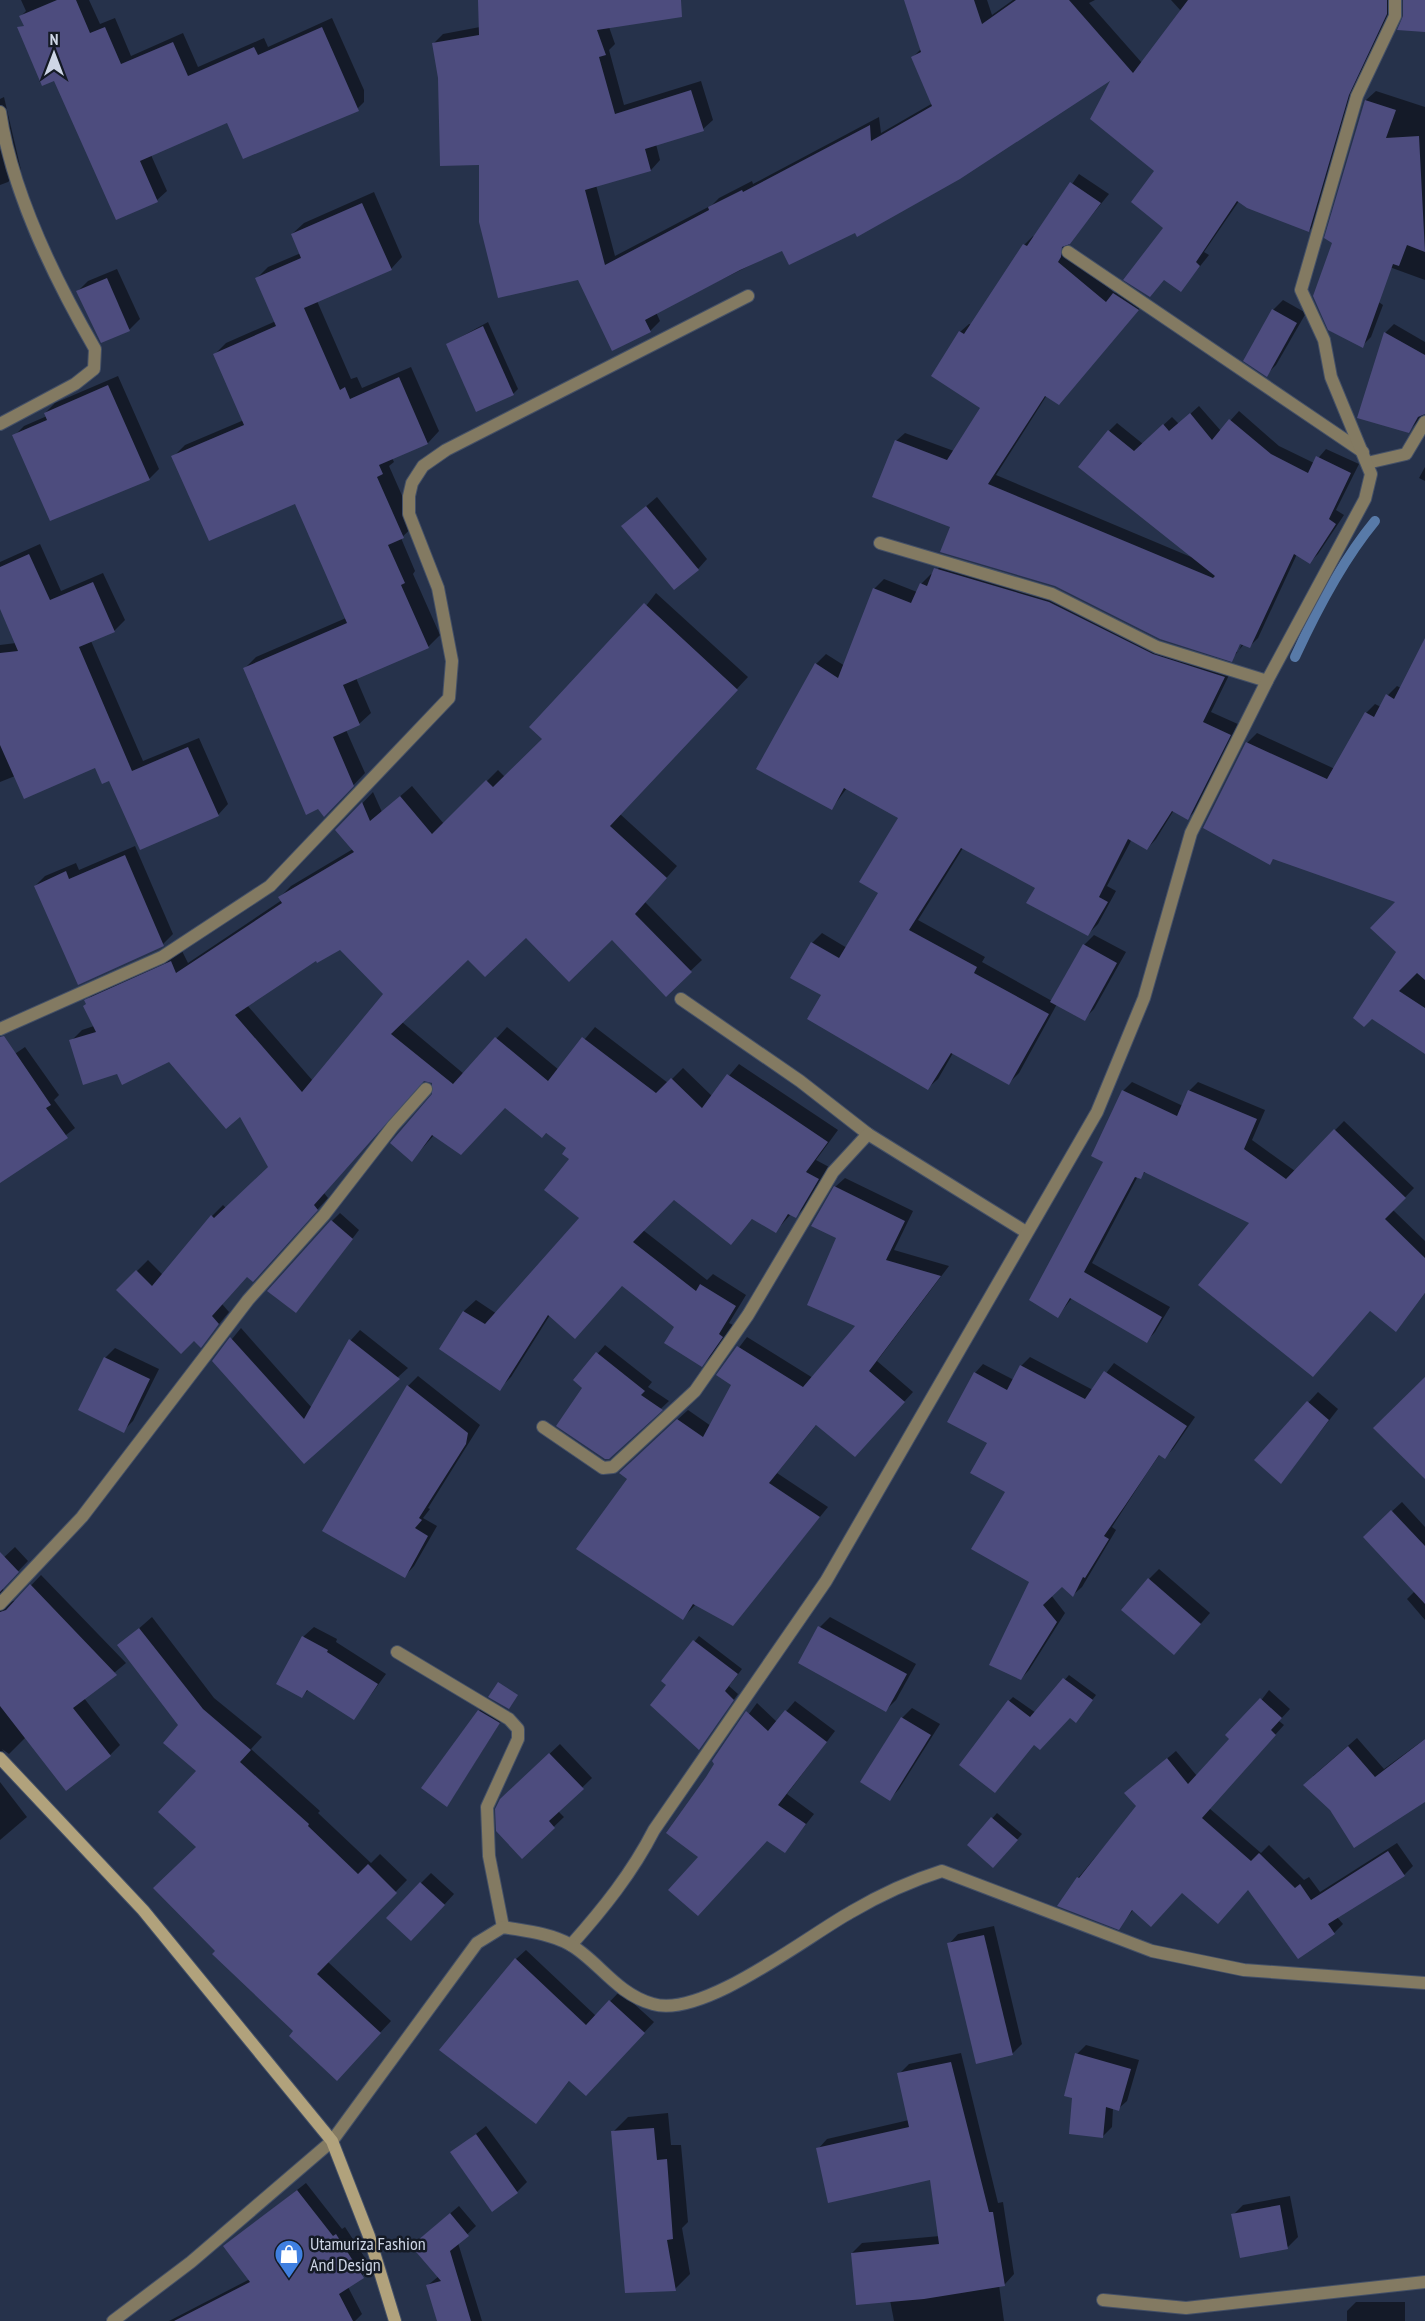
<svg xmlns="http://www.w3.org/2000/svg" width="1425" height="2321" font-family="'PT Sans Narrow',sans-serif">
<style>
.shadow{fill:#0007;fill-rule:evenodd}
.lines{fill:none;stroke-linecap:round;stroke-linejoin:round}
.stream{stroke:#587aa8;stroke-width:10}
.building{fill:#4d4c7e;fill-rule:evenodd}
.street-casing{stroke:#445067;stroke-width:14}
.secondary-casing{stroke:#445067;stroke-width:14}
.street{stroke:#837a62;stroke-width:12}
.secondary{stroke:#b1a27c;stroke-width:12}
.labels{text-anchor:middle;stroke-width:5;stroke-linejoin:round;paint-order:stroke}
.poi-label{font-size:18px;fill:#ced6e6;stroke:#141a25;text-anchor:start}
</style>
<rect width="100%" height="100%" fill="#26324b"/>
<g class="shadow">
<path d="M21,0H89L100,24L115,18L131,56L183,33L198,67L264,38L268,47L332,18L364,90V102L354,112L228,122L151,155L167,191L157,200L55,79L38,53L21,16L26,11Z"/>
<path d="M480,0H670L609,27L615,44L609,50L624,105L701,81L713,120L703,129L656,144L660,160L651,170L596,185L615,256L712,205L719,198L752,181L753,184L879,117L881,133L933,103L913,57L922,48L913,0H987L992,15L1013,0H1095L1089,3L1142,63L1181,11L1171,0H1396L1318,221L1309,231L1239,201L1204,252L1209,255L1181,290L1165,228L1156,171L1114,77L856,231L783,249L656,312L660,321L650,331L578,278L481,164L439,78L433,44L443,34L480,27Z"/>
<path d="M1376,91L1425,107V280L1332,246L1366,100Z"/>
<path d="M4,97L21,170L8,182L0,185V99Z"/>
<path d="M1079,174L1109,194L1070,242L1065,253L1115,293L1123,285L1146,301L1059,403L1047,395L996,475L1191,557L1109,431L1117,423L1143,444L1172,417L1179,424L1199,406L1221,431L1239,411L1279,446L1314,463L1326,449L1359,464L1336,510L1344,515L1318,554L1310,562L1297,554L1258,638L1250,646L1244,644L1231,660L952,526L896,441L905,433L954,451L982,408L960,332L969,324L972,325L1024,245L1033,236L1035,237ZM1242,636L1245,638L1238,652H1235Z"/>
<path d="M374,192L402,257L391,269L317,301L351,379L357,377L362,388L411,367L439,431L428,443L392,458L394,462L389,466L415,525L401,538L415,571L413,574L440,635L428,647L356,678L371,713L359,724L346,730L365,773L325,815L245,668L256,657L346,618L296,502L173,457L185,445L244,420L215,354L226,343L276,321L257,278L268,267L301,253L292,234L304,223Z"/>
<path d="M117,269L140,319L130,329L102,341L78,291L88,281Z"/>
<path d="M1330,269L1383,305L1371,337L1362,346Z"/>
<path d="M1283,300L1306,313L1276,365L1266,375L1273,310Z"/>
<path d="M488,322L518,389L513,394L448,344Z"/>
<path d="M1394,324L1425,342V413L1408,432L1359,417L1386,332Z"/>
<path d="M118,376L159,469L149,479L14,436L24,426L47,416L45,413L55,403Z"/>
<path d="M1425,467V481L1419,478Z"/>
<path d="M657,497L707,559L698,569L623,526Z"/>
<path d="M40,544L61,591L103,573L125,620L114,631L91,641L143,761L199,738L228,804L218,815L110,779L95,766L15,776L0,782V645L16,643L0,605V562Z"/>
<path d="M946,559L1059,592L1164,645L1233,667L1211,712L1240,725L1198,808L1188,818L1174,810L1156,839L1147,849L1132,839L1107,886L1116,891L1098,924L1088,934L1037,888L963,848L918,920L985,957L982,962L1052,1001L1084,945L1094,935L1126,952L1094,1009L1084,1019L1057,1004L1019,1073L1009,1083L953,1053L938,1079L928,1088L823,994L812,943L822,933L847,948L880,893L901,817L847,788L832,808L758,768L816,664L826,654L845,666L874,589L884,579L917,592L921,584L931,574L933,575Z"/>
<path d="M656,593L748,677L620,814L677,866L645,902L702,960L666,994L612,938L526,936L468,957L402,1022L464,1074L507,1027L559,1070L595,1027L668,1083L683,1068L712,1096L739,1064L838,1130L816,1160L829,1167L807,1205L796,1216L791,1214L775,1232L753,1218L731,1243L674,1198L643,1230L707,1280L713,1274L746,1295L729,1323L733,1325L713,1354L702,1365L676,1327L622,1285L550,1315L511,1377L499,1389L441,1348L464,1311L476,1300L497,1314L582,1218L568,1147L505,1107L434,1135L412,1160L434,1095L435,1085L427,1079L421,1081L324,1193L328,1198L264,1268L247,1275L222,1304L229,1312L201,1346L194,1339L118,1290L148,1260L163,1275L212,1216L223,1205L226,1208L269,1167L240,1114L169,1060L118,1072L71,1041L82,1030L94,1026L86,1001L97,990L182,951L188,963L282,900L280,897L291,886L353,849L337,830L373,792L382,812L412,786L444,824L498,770L505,777L544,738ZM340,948L385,994L313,1081L247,1005L316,959Z"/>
<path d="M1425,661V1052L1360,1009L1398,952L1397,901L1274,858L1269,863L1247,743L1257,733L1335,769L1366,713L1375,704L1381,707L1388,695L1397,686L1401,688Z"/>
<path d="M135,846L173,934L163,944L79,983L35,886L45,876L76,863L79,870Z"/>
<path d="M25,1047L59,1095L54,1100L75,1128L33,1161L0,1181V1064Z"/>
<path d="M1132,1082L1183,1106L1189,1091L1198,1082L1265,1110L1252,1140L1295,1171L1344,1121L1414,1188L1393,1210L1425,1241V1293L1404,1321L1396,1330L1252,1222L1146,1172L1138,1176L1092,1263L1170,1307L1155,1332L1147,1341L1072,1298L1058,1316L1105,1161L1123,1091Z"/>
<path d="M845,1178L913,1211L894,1250L949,1266L877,1361L913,1392L864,1446L817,1424L777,1473L828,1507L733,1624L696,1604L683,1618L629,1478L630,1463L688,1410L711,1426L733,1384L718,1375L747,1337L813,1378L858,1325L838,1238L835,1187Z"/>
<path d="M340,1213L359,1230L303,1303L332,1221Z"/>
<path d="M241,1328L312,1408L351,1340L360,1330L408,1368L304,1462L214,1361Z"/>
<path d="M605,1345L652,1382L648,1387L669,1401L609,1458L585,1387L575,1380Z"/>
<path d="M115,1348L159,1369L133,1421L123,1431L105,1358Z"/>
<path d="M1030,1357L1093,1390L1114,1363L1195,1417L1173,1449L1165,1457L1160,1454L1147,1473L1112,1527L1116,1530L1082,1587L1073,1595L1062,1585L1051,1595L1065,1613L1029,1670L1021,1679L1031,1582L1007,1491L989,1443L975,1373L983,1364L1014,1380L1021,1366Z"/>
<path d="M418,1376L480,1425L428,1508L430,1509L423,1518L437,1526L414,1566L405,1576L324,1531L408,1386Z"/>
<path d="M1318,1392L1338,1409L1281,1482L1256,1460Z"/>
<path d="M1402,1502L1425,1527V1620L1407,1599L1415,1591L1374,1528Z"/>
<path d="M15,1547L28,1561L3,1587L4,1599L10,1602L17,1600L41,1575L126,1663L84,1698L120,1745L110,1755L26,1737L9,1754L2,1749L7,1756L0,1762V1561Z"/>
<path d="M1159,1569L1210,1613L1184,1643L1149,1579Z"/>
<path d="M152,1617L214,1698L262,1737L251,1749L320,1811L318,1813L371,1863L380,1854L407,1880L328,1962L391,2021L348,2067L295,2031L217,1951L198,1846V1771L180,1725L119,1646Z"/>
<path d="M830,1617L916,1664L896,1700L886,1710L800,1662L820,1627Z"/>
<path d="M314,1627L337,1639L336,1642L386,1674L354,1718L309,1689L302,1697L278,1684L304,1636Z"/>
<path d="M699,1636L742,1669L729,1686L738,1694L699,1748L669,1685L663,1681Z"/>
<path d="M1069,1675L1096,1695L1080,1716H1070L1034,1743L1009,1701L1013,1697L1036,1713Z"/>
<path d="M1269,1690L1290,1709L1279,1721L1284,1725L1209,1808L1261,1853L1269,1845L1304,1880L1309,1877L1320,1892L1397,1843L1413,1866L1404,1875L1337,1917L1343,1924L1334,1933L1249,1888L1183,1891L1134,1909L1118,1928L1078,1878L1138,1806L1126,1793L1176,1751L1197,1776L1232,1739Z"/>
<path d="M795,1701L835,1731L787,1794L814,1814L785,1851L767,1839L700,1857L716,1763L714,1761L757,1703L777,1722Z"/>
<path d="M484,1706L503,1718L451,1800L479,1711Z"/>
<path d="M912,1708L940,1724L899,1789L890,1799L902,1718Z"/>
<path d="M1357,1738L1384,1769L1425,1739V1774L1408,1787L1313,1776Z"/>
<path d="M560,1744L592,1778L558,1811L564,1817L522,1857L512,1789Z"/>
<path d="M0,1782L27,1817L0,1840Z"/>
<path d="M997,1813L1022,1834L998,1862L969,1845Z"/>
<path d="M431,1873L454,1894L421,1930V1883Z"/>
<path d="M994,1926L1022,2044L1012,2054L949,1944L958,1934Z"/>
<path d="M526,1950L596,2016L620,1991L654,2022L596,2084L570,2080L536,2122L516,1959Z"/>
<path d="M1086,2045L1139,2060L1127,2101L1118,2109L1113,2108L1112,2127L1103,2136L1077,2054Z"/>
<path d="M961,2053L998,2203L1003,2202L1014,2274L1005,2284L999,2285L1004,2321H894L890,2300L852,2253L862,2243L940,2236L931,2178L818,2149L827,2139L909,2120L899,2074L909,2064Z"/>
<path d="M668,2113L671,2145H681L688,2222L682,2228L690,2274L675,2289L613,2132L628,2117Z"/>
<path d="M486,2126L527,2182L517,2192L452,2153Z"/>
<path d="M306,2183L342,2229L345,2227L367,2261V2271L348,2287L362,2314L355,2321H169L250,2279L225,2246Z"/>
<path d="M1290,2196L1298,2237L1288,2247L1233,2215L1243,2205Z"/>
<path d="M459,2206L476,2226L458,2243L482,2321H438L428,2285L439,2276L421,2238Z"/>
<path d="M1356,2302H1405V2321H1347V2311Z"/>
</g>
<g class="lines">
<path class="stream" d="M1295,657C1317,609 1342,561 1375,521"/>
</g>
<g class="building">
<path d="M57,0H76L90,33L105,27L121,64L173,42L188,76L254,47L258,55L322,27L359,111L243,159L227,123L140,161L158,202L116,220L54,81L42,86L17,27L24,26L19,16Z"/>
<path d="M478,0H681L682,17L597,30L606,55L599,57L615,114L691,90L704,131L645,149L651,171L585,190L605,265L709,210L708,207L742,190L743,192L870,125L871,141L932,106L911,57L921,52L904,0H974L982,24L1016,0H1069L1133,73L1188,0H1387V14L1349,95L1309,232L1247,208L1237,201L1196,262L1200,266L1181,292L1164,280L1150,297L1123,280L1163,228L1131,202L1154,171L1090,119L1110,81L960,179L857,237L855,233L789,265L782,251L740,270L645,320L651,332L612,351L578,280L498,298L479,222V165L440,166L438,78L432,43L479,35Z"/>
<path d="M1403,0H1425V32L1397,30L1403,16Z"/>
<path d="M1365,100L1396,110L1386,138L1419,136L1425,252L1407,245L1399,266L1393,264L1363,348L1328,330L1313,296L1332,243L1324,238Z"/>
<path d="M1070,182L1101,203L1070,244L1062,247L1061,257L1058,262L1106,302L1113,293L1139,310L1059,405L1045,396L988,484L1213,578L1215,576L1078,467L1108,430L1134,451L1163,424L1169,431L1190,413L1212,440L1229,419L1271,454L1308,473L1316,456L1351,473L1329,519L1336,524L1310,564L1294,554L1250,648L1240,644L1232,662L1160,639L1055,586L940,552L950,527L872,497L895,440L947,460L980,408L931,376L959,331L964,334L1023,244L1027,246Z"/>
<path d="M362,203L392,270L304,308L340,390L345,387L350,399L399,377L428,444L379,465L383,474L377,477L404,538L388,545L405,583L401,585L429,648L343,685L360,725L333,737L354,786L324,817L318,809L306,815L243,668L347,623L295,504L209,541L171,456L244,425L213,354L276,326L255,278L301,258L291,234Z"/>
<path d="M107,278L130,331L101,343L76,291Z"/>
<path d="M1272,309L1297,323L1267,377L1243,361Z"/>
<path d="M483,326L514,395L476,412L446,344Z"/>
<path d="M1384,332L1425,355V414L1418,417L1409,433L1357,418Z"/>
<path d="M108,385L150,480L50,521L12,435L47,420L44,413Z"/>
<path d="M646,506L699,570L674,590L621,526Z"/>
<path d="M29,554L50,600L93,582L115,632L79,647L132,771L188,747L219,816L140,850L109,781L102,784L95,768L24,799L0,745V653L18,651L0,609V567Z"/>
<path d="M934,568L1049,602L1153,654L1225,677L1203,722L1231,735L1188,820L1172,811L1147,850L1128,839L1099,897L1108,902L1088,936L1026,903L1035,888L961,848L909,930L977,967L974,973L1049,1014L1009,1085L951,1053L928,1090L807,1019L821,995L790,978L811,942L839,958L878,893L859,882L898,818L844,788L832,810L756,769L815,663L838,678L873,588L911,603L920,583L927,586Z"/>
<path d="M644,603L738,690L610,826L667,878L635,914L692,972L666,997L612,940L569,982L526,938L485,977L468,960L391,1034L453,1084L495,1037L548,1081L582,1037L656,1093L671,1078L702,1108L727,1074L828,1142L806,1172L819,1179L796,1218L788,1214L776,1233L752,1219L731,1245L674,1200L633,1242L696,1291L700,1284L736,1306L719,1334L723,1337L702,1367L664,1343L674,1327L622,1286L575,1339L548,1315L500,1391L439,1349L463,1311L485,1324L579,1218L544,1190L569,1159L562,1154L566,1148L546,1133L542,1138L505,1108L461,1155L432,1135L412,1162L390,1143L432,1094V1083L424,1081L314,1205L318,1210L253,1282L247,1277L212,1316L219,1324L201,1348L194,1341L181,1354L116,1290L136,1270L152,1286L211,1215L214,1218L268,1167L240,1117L226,1129L169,1062L122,1085L117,1074L83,1085L69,1040L96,1032L83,1006L86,1004L84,1000L171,961L176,973L282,903L278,897L354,852L335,830L362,802L370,821L400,796L432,834L486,780L493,787L542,739L529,727ZM340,950L383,994L302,1092L235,1015L316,961L317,963Z"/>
<path d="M1425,638V980L1417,973L1399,991L1425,1008V1054L1372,1019L1364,1027L1353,1018L1396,952L1370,928L1395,902L1273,859L1270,865L1203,828L1246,742L1327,779L1365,712L1374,717L1386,694L1394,699Z"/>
<path d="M125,855L164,946L78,985L34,886L66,871L69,879Z"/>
<path d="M1083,944L1117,963L1085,1021L1050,1002Z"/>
<path d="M4,1036L51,1105L46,1108L68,1138L0,1183V1037Z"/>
<path d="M1122,1090L1177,1116L1188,1090L1257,1119L1244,1149L1286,1179L1334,1129L1406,1198L1385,1219L1425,1258V1293L1396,1332L1370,1311L1313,1377L1198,1285L1249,1223L1144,1172L1141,1179L1135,1177L1084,1272L1162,1317L1147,1343L1070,1298L1058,1318L1029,1300L1103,1162L1091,1156Z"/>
<path d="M834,1186L905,1221L886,1260L941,1276L869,1371L905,1402L855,1457L816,1425L769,1483L820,1517L733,1626L693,1604L683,1620L576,1549L627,1479L619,1473L677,1419L703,1437L731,1385L716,1375L737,1346L803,1387L855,1326L807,1305L836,1238L811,1226Z"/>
<path d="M331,1220L353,1239L296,1313L267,1291Z"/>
<path d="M230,1337L304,1419L349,1339L400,1379L304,1464L212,1361Z"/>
<path d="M596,1352L645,1391L641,1395L663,1410L609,1459H605L556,1426L582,1388L573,1380Z"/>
<path d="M104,1357L150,1379L124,1433L78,1410Z"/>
<path d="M1020,1365L1085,1399L1104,1371L1187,1426L1165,1459L1159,1455L1124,1507L1104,1536L1109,1539L1085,1578L1083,1577L1073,1597L1062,1587L1043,1605L1057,1622L1021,1680L989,1665L1029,1582L971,1549L1005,1492L970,1473L987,1443L947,1422L974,1372L1007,1390Z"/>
<path d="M1425,1377V1479L1373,1428Z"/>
<path d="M407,1385L468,1433L466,1444L419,1518L422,1520L415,1528L428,1536L405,1578L322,1531Z"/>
<path d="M1307,1401L1329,1420L1281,1484L1254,1460Z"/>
<path d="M1391,1510L1425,1546V1604L1363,1537Z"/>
<path d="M0,1552L19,1572L0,1592Z"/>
<path d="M1148,1578L1201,1624L1174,1655L1121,1610Z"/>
<path d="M30,1584L117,1675L73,1708L111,1756L66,1791L0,1706V1612L6,1610Z"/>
<path d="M818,1626L907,1674L886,1712L798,1663Z"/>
<path d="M139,1628L203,1709L251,1750L240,1762L309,1824L308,1826L358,1874L368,1864L397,1893L317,1974L381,2033L337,2081L289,2036L293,2031L212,1954L215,1951L153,1888L196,1847L158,1812L196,1771L163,1743L178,1725L117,1645Z"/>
<path d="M302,1636L328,1650L327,1652L378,1684L354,1720L307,1690L302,1698L276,1684Z"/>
<path d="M693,1640L738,1674L725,1691L734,1700L699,1750L650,1705L666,1685L661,1681Z"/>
<path d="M1063,1678L1093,1700L1076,1723L1070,1718L1040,1750L1034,1745L995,1793L959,1765L1008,1700L1030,1717Z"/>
<path d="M498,1682L518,1695L509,1709L488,1697Z"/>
<path d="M1260,1698L1282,1718L1271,1730L1276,1735L1202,1818L1251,1861L1259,1853L1295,1888L1300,1884L1311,1900L1388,1851L1405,1876L1328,1924L1335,1934L1298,1959L1248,1890L1218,1924L1182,1893L1151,1927L1132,1910L1119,1930L1057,1906L1077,1877L1079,1878L1136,1806L1124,1793L1167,1758L1188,1784L1229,1739L1225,1735Z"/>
<path d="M478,1710L500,1723L447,1807L421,1788Z"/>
<path d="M785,1710L827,1742L778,1805L806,1824L785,1853L767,1841L698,1916L668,1890L698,1857L666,1833L706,1777L714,1764L712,1761L746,1711L768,1731Z"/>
<path d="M901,1717L931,1735L890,1801L860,1782Z"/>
<path d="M1425,1739V1802L1354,1848L1330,1810L1303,1785L1348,1746L1375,1777Z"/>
<path d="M549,1753L584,1789L549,1821L555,1828L522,1859L496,1831L495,1809L500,1799Z"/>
<path d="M991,1817L1018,1840L993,1868L967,1845Z"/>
<path d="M420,1882L445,1905L411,1941L386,1918Z"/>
<path d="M984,1935L1013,2055L976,2064L947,1943Z"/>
<path d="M515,1958L586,2025L609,2000L645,2033L586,2096L569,2081L536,2124L439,2050Z"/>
<path d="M1075,2053L1131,2069L1119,2111L1106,2107L1103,2138L1069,2134L1072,2098L1064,2096Z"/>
<path d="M951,2062L989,2212H993L1005,2286L924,2299L856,2305L851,2253L939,2244L930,2180L828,2203L816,2148L909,2127L897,2073Z"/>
<path d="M654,2128L657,2160L667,2159L673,2239L667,2240L676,2291L625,2293L611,2131Z"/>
<path d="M476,2134L518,2193L492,2212L450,2152Z"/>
<path d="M297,2190L333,2236L336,2234L364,2278L339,2294L353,2321H174L250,2282L223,2246Z"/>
<path d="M1280,2205L1288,2249L1240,2258L1231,2214Z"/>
<path d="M450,2213L469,2236L450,2251L471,2321H437L426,2285L441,2281L411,2246Z"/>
</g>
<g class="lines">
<g class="street-casing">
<g id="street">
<path d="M0,112C12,193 54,278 95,349L94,369L75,384L0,424"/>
<path d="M1068,252L1363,452"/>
<path d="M1367,463L1406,454L1425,422"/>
<path d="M880,543L1052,594L1157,647L1267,681"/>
<path d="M681,999L800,1081L868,1134"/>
<path d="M0,1029L162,957L270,886L449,698L452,661L438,588L409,514V496L412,483L423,466L446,450L748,296"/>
<path d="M543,1427L603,1468L613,1467L695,1391L748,1315L833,1172L868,1134L1026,1232"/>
<path d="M0,1604L82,1517L248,1300L324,1215L393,1126L426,1089"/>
<path d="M397,1652L509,1719L518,1729V1739L487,1807L489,1856L503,1927"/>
<path d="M571,1945C603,1909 632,1873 654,1830L826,1581L1097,1112L1144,998L1191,833L1267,681L1365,499L1371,474L1331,377L1324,340L1301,290L1357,96L1395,16V0"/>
<path d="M1103,2300L1186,2308L1425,2282"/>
<path d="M113,2321L191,2262L332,2141L477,1943L503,1927C525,1931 549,1933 569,1944C597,1959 616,1994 653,2004C702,2019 806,1937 851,1912C880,1895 910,1881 942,1871L1152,1951L1244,1970L1425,1983"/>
</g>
</g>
<g class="secondary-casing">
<path id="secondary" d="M0,1758L143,1910L332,2141L369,2236L395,2321"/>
</g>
<use href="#street" class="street"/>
<use href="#secondary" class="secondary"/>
</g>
<defs>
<g id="shop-pin" transform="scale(1.5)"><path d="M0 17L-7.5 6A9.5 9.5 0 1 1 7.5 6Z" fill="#3f7fe0" stroke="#141a25"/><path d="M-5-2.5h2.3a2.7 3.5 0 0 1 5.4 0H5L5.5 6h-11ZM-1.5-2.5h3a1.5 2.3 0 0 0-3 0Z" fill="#fff"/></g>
</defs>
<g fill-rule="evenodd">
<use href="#shop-pin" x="289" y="2254"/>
</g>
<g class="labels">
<g class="poi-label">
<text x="310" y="2250">Utamuriza Fashion<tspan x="310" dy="21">And Design</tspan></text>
</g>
</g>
<g transform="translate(54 54)" stroke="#141a25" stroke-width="4.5" paint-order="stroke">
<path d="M0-4.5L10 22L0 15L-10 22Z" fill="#ced6e6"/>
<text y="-9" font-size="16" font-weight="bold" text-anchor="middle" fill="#ced6e6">N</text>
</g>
</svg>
